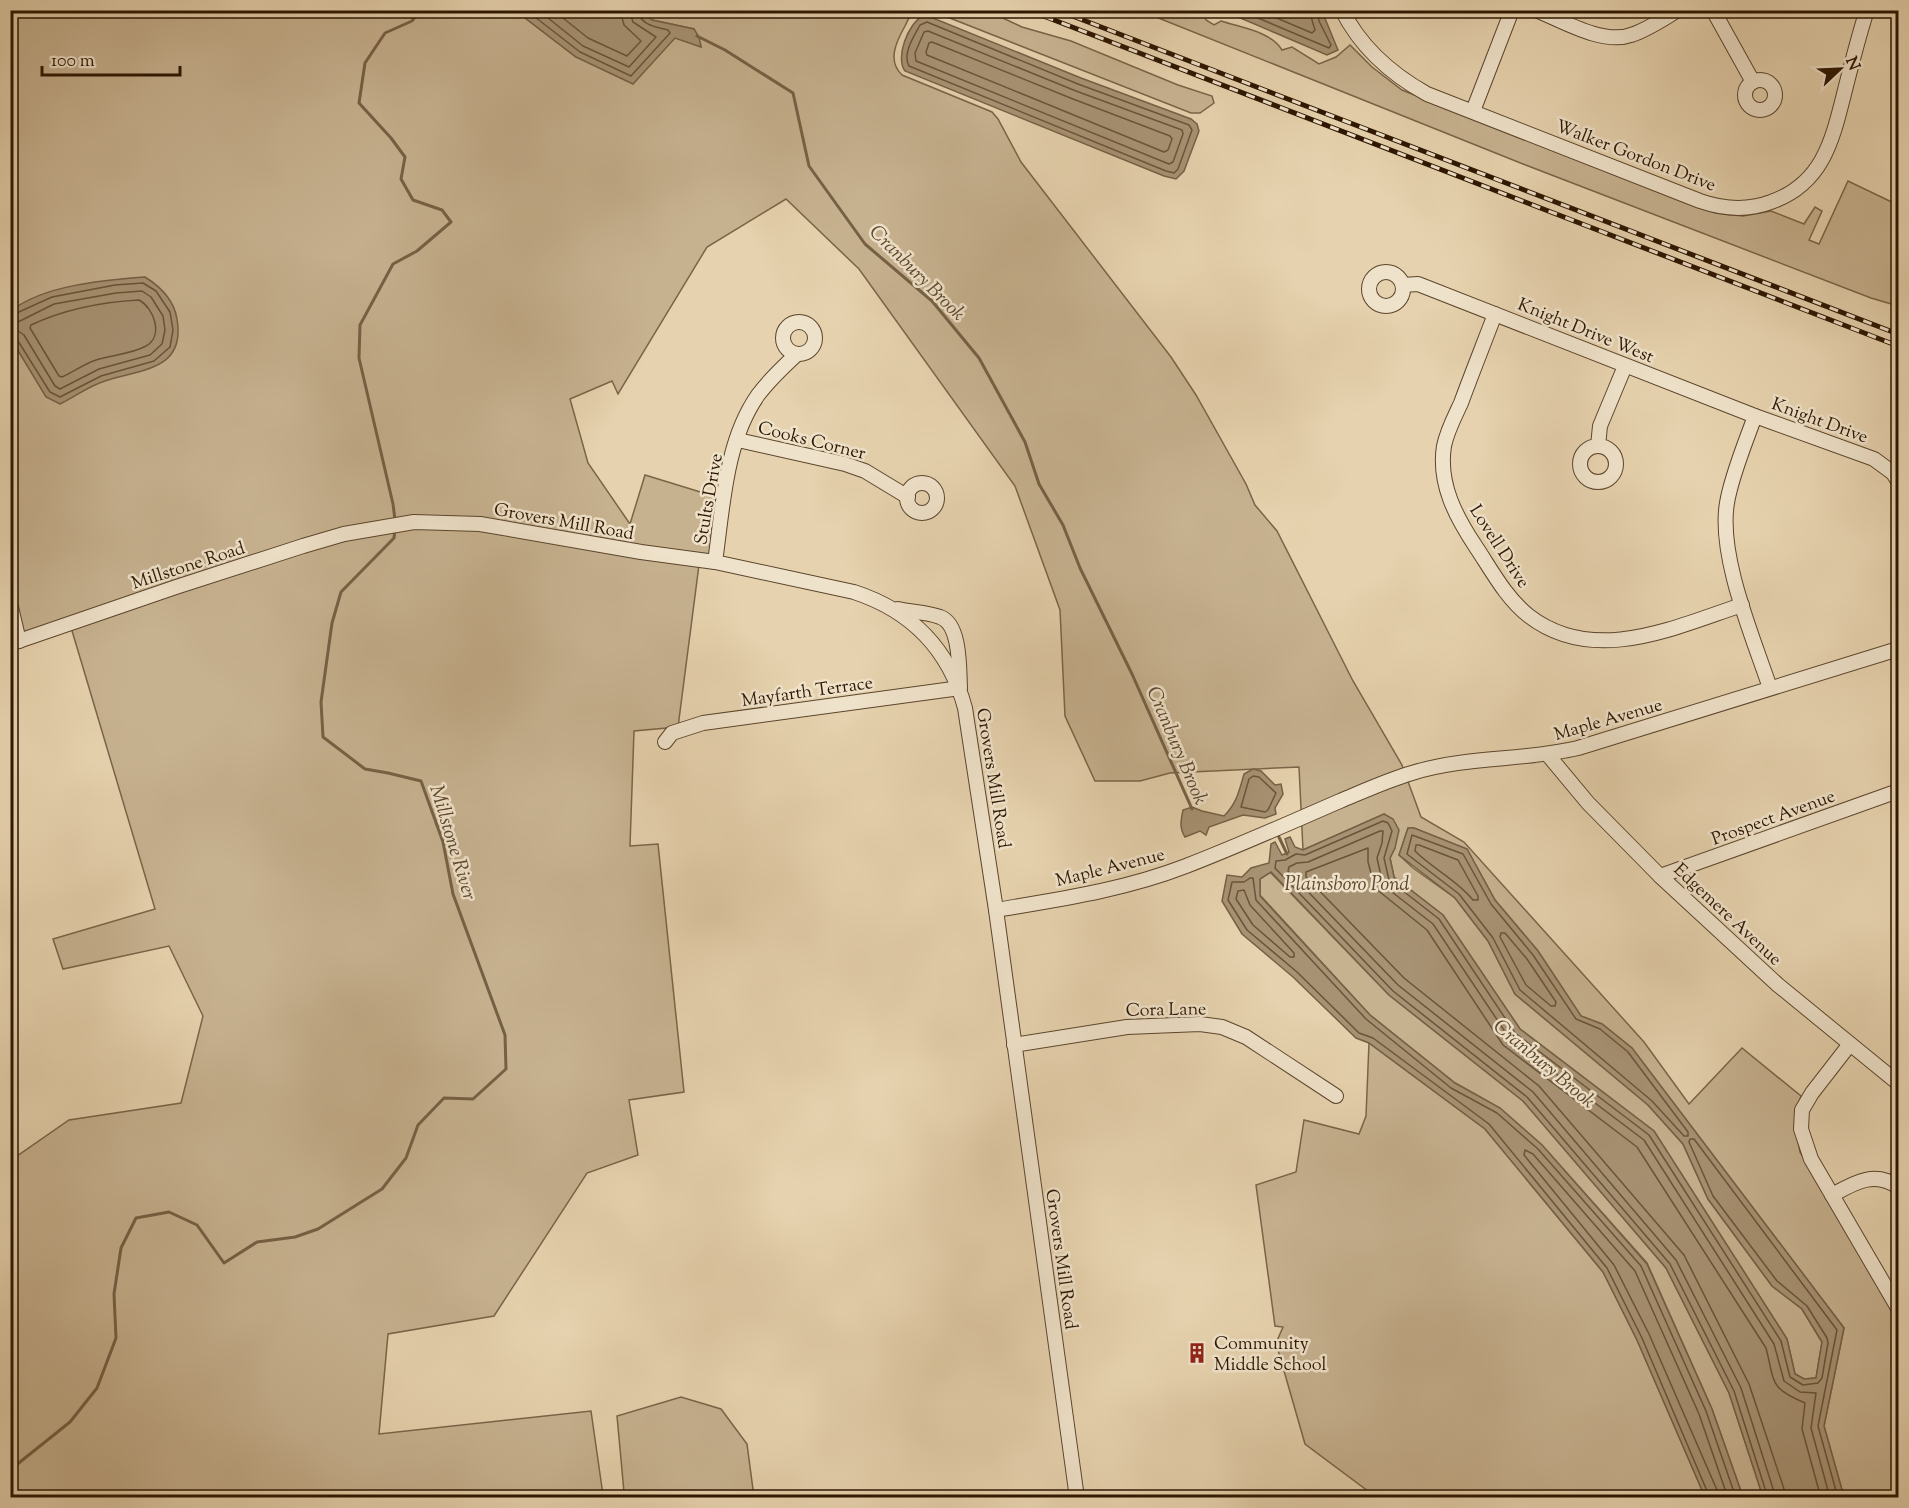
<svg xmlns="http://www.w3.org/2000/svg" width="1909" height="1508" font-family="'Sorts Mill Goudy',serif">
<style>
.green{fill:#c7b290;stroke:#7a6448;stroke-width:1.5}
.water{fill:#a79273;stroke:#766045;stroke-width:1.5}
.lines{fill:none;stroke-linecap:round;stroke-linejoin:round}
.shore{stroke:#6a543a;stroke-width:1.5}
.stream{stroke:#766045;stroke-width:3}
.minor-casing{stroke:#5b452c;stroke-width:16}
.minor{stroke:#efe2ca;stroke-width:14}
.rail-casing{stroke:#2d1600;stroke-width:5}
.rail{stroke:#efe2ca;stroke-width:3;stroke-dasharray:9;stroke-linecap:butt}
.labels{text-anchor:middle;stroke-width:5;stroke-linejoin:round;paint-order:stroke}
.street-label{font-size:18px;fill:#2d1600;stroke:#efe2ca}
.poi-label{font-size:18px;fill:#2d1600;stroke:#efe2ca;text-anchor:start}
.water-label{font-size:20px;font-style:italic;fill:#5e482e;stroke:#efe2ca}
</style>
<rect width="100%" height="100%" fill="#e6d2ae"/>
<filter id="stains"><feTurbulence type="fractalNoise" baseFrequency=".00333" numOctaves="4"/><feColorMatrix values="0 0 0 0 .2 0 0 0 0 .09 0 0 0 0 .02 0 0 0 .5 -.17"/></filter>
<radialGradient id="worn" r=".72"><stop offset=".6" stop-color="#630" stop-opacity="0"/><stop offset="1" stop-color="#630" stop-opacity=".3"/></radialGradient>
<g class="green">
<path d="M11,11H516L576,57L675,37L701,46L694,29L652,20L640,11H915C910,14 908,20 905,26C896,42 887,61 902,75L992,112L998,119L1021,162L1171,357L1196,395L1246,484L1255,505L1277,531L1353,681L1402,765L1421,817L1464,842L1644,1042L1689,1104L1742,1048L1801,1096C1793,1116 1796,1131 1800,1152L1898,1321V1497H1844L1824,1426L1844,1328L1632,1048L1602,1024L1581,1016L1538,951L1495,900L1467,849L1414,828H1408L1399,855L1413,868L1455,898L1488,941L1515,994L1648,1105L1683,1144L1708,1199L1772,1286L1802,1309L1822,1342L1816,1378L1804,1379L1795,1374L1787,1339L1654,1131L1520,1029L1443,915L1394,877L1390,858L1395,848L1384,814L1303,850L1299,767L1170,773L1140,781H1095L1065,716L1060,610L1015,486L859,269L786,199L707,247L618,394L612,381L570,399L588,463L630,524L645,475L720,498L710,568L699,565L678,727L634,731L630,846L658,844L684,1092L629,1100L638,1155L587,1173L494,1316L388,1334L379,1434L591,1411L603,1495L624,1492L617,1416L681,1397L721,1409L747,1444L754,1497H11L10,1161L69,1120L181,1103L203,1016L169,946L63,969L53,939L155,909L70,624L22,640L11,584Z"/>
<path d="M932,11H988L1022,27L1071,41L1178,85L1212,96L1214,103L1200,113H1191Z"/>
<path d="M1141,11H1200L1204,13L1206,20L1214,25L1221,21C1242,28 1270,31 1282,50L1292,47L1319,64L1336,57L1350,45L1372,67L1402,90L1686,203L1716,213L1743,216L1771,211L1804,224L1815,207L1822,211L1809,240L1819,244L1848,181L1898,205V306L1871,298L1523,164Z"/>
<path d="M1270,872L1389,995L1523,1101L1666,1268L1729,1393L1763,1497H1743L1712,1409L1647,1263L1542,1145L1500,1108L1455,1083L1370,1015L1260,895V879Z"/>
<path d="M1369,1043L1485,1129L1603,1272L1637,1340L1705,1497H1376L1305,1444L1276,1343L1283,1327L1275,1326L1256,1185L1296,1172L1304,1120L1359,1134L1366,1116Z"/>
</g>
<g class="water">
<path d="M516,11H640L652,20L694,29L699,37L701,47L675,38L633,84L576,57Z"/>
<path d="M1224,11H1322L1338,50L1327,55Z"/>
<path d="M923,16H928L1081,78L1191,119L1197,124L1199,131L1184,171L1176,179L1164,176L905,71C895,58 908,23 923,16Z"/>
<path d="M145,277C161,287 174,300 177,319C186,371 140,369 105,381C89,386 74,397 60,404L46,397L11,339V311C43,285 105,280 145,277Z"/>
<path d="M1253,769L1261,771L1275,785L1281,784L1283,794L1275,808L1276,814L1265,818L1243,815L1209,827L1206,835L1200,831L1185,837C1179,828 1181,820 1183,810L1192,807L1202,811L1224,816C1237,803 1239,791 1244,774Z"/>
<path d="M1384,814L1393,819L1399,830L1395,848L1390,858L1394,877L1443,915L1520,1029L1654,1131L1787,1339L1795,1374L1804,1379L1816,1378L1822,1342L1802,1309L1772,1286L1708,1199L1683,1144L1648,1105L1515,994L1488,941L1455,898L1399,855L1408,828H1414L1467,849L1495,900L1538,951L1581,1016L1602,1024L1632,1048L1844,1328L1824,1426L1844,1497H1763L1729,1393L1666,1268L1523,1101L1389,995L1271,872L1260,879V896L1370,1015L1455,1083L1500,1108L1542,1145L1647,1264L1712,1409L1743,1497H1705L1637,1340L1603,1272L1485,1129L1369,1043L1356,1038L1293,977L1242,934L1222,901L1227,875L1242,877L1251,868L1269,863L1271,844L1275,842L1282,855L1289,852L1285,839L1290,837L1295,847L1303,850Z"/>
</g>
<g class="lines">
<g class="shore">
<path d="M526,10L580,52L631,76L670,33L668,30C656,27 640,25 637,10"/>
<path d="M538,10L583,46L629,67L656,37L633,22L629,10"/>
<path d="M553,10L588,38L627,56L641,41L624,25L620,10"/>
<path d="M1239,10L1329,48L1331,45L1319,21L1317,10"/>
<path d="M1258,10L1312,33L1315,30L1309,10"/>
<path d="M927,22L1078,84L1189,125L1192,130L1178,169L1174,173L1166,171L909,66C902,54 914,36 920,25Z"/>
<path d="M928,31L1076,91L1182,130L1183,134L1173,162L1169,164L916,61L915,53L924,32Z"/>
<path d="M932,42L1073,99L1170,136L1172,139L1168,150L1164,152L927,55L926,52L929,43Z"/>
<path d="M139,300C154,308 164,336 146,346C132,354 111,355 96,360C84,364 73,372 62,377L59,376L30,328L31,325C65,309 102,302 139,300Z"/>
<path d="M10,316L52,297L115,285L143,283L156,291L170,312L173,330L170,347L154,361L101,376L60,397L50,392L18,341L10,337"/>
<path d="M10,323L18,322L54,304L116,293L142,291L151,297L163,316L165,330L162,344L150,355L99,369L60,389L55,386L24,335L18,331L10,330"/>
<path d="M1253,776L1259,777L1276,793L1268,810L1265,812L1241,807L1249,779Z"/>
<path d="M1412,835L1463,854L1491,904L1533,955L1576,1019L1600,1029L1628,1052L1688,1132V1136H1684L1652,1101L1520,990L1493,938L1459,894L1407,854Z"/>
<path d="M1416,845H1419L1458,860L1478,896V900H1473C1457,880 1433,869 1415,851Z"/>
<path d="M1244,890L1250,905L1294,953V957H1290L1253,925L1236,899L1238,891Z"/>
<path d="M1501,933H1505L1527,959L1556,1002L1555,1006H1551L1526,985L1500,937Z"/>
<path d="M1710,1498L1642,1338L1607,1268L1489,1124L1373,1038L1359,1033L1297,972L1247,930L1228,900L1232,882H1244L1250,878H1253L1256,900L1366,1019L1451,1088L1497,1113L1538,1149L1641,1266L1706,1411L1736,1498"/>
<path d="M1718,1498L1717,1490L1649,1334L1614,1265L1524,1155L1525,1150L1533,1154L1635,1271L1699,1414L1728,1498"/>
<path d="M1768,1498L1734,1391L1670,1264L1527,1097L1393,991L1275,868L1276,861L1285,860L1296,854L1305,855L1383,821L1388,823L1392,831L1384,858L1389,880L1439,919L1515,1033L1649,1135L1781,1341L1790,1377L1803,1385L1818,1383L1822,1378L1828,1343L1827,1338L1807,1306L1777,1281L1713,1196L1689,1142L1690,1139H1694L1837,1330L1818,1426L1838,1498"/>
<path d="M1776,1498L1741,1388L1676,1260L1533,1092L1398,985L1288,871L1289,867L1297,863L1308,862L1380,831H1383L1382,843L1377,858L1383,885L1433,924L1510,1039L1644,1140L1774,1344L1784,1381L1800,1392L1816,1393L1811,1428L1830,1498"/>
<path d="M1785,1498L1784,1489L1749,1384L1684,1255L1539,1086L1404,978L1306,877V872L1368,848V862L1375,888L1427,930L1503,1045L1637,1147L1766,1348C1775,1383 1769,1388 1805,1403L1802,1429L1821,1498"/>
</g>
<g class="stream">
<path d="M697,36L725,50L793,93L809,166L865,244L932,301L979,358L1025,442L1039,484L1063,525L1080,568L1132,674L1192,809"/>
<path d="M395,520L393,504L359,358L360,325L393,264L417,251L451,222L442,210L413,200L401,179L405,157L391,138L359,103L365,63L385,33L412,21L420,10"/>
<path d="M1277,833L1287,854"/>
<path d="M10,1470L70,1422L97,1388L116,1338L114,1294L121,1248L136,1218L169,1212L197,1225L224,1263L257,1242L295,1237L318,1229L382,1189L406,1158L418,1125L444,1098L473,1099L506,1069L505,1035L453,894L443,842L421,781L388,773L365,769L323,737L321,702L332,623L341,592L394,538L395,529"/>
</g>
<g class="minor-casing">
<g id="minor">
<path d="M1342,10C1361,48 1391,74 1427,94L1700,201C1723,209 1747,211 1771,202C1822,184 1832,142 1844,94C1851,66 1858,38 1867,10"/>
<path d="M1536,10C1563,21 1603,45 1631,35C1647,30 1663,19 1678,10"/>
<path d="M1713,10L1753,82"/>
<circle cx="1760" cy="95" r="15"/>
<path d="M1473,111L1512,10"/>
<circle cx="1386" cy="289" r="17"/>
<path d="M1403,285L1418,284L1755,416L1874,459L1893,473L1898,481"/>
<path d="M1495,314C1484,343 1472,373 1461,403C1455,416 1447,431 1444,446C1438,484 1456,517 1476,547C1492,571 1506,598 1529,616C1594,666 1675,627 1742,605"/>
<circle cx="799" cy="338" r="16"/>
<path d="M1755,416C1746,441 1731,477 1727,503C1718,556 1753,637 1770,688"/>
<path d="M738,440L845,464L865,471L908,497"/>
<path d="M1598,446L1600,426L1625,366"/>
<circle cx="1598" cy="464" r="18"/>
<circle cx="922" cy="498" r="15"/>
<path d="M715,562C723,507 725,442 758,395C769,380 783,367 796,355"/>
<path d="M10,603L19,641"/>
<path d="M10,644L176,587L303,546L344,534L414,522L480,524L641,552L715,562L854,592C912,611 949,649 965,708L996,910L1077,1498"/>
<path d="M665,742L672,733L703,723L960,688C959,670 961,624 940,617C927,612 911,612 898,609"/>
<path d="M1548,755L1588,803L1660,876L1778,985L1898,1083"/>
<path d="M1660,876L1898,791"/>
<path d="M996,910C1061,899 1124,890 1186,866C1238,846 1289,823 1340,801C1364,791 1388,780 1412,773C1466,756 1523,761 1578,748L1898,649"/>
<path d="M1850,1044L1812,1093L1802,1110L1801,1129L1811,1159L1898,1308"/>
<path d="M1014,1045L1127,1027L1200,1024L1222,1027L1246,1037L1336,1096"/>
<path d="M1832,1195C1854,1183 1875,1170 1898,1187"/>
</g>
</g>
<use href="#minor" class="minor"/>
<g class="rail-casing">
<g id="rail">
<path d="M1028,10L1898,346"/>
<path d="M1057,10L1898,334"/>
</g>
</g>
<use href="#rail" class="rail"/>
</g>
<defs>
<g id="building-bare" transform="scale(1.62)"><path d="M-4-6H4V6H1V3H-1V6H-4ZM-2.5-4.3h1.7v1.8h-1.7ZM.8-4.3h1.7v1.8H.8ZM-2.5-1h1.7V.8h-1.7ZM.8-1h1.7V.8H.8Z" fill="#8f2418" stroke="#efe2ca" stroke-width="2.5" paint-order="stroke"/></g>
</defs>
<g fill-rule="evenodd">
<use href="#building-bare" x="1197" y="1353"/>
</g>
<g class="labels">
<g class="street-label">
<text transform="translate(1636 155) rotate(21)" y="6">Walker Gordon Drive</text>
<text transform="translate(1586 330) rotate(22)" y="6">Knight Drive West</text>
<text transform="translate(1820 420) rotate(20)" y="6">Knight Drive</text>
<text transform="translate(812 440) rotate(14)" y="6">Cooks Corner</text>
<text transform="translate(708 499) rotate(-80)" y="6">Stults Drive</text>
<text transform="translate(564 521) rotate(10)" y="6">Grovers Mill Road</text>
<text transform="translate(1500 546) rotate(57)" y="6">Lovell Drive</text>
<text transform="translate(188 565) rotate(-18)" y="6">Millstone Road</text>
<text transform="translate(807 691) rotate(-8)" y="6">Mayfarth Terrace</text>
<text transform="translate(1608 719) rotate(-16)" y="6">Maple Avenue</text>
<text transform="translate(994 778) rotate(81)" y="6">Grovers Mill Road</text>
<text transform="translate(1773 817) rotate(-20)" y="6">Prospect Avenue</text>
<text transform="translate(1110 867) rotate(-14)" y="6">Maple Avenue</text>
<text transform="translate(1728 914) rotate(43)" y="6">Edgemere Avenue</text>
<text transform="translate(1166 1009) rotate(-1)" y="6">Cora Lane</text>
<text transform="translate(1062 1259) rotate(82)" y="6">Grovers Mill Road</text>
</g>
<g class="poi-label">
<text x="1214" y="1349">Community<tspan x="1214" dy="21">Middle School</tspan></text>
</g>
<g class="water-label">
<text transform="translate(918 272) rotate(45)" y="7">Cranbury Brook</text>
<text transform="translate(1178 745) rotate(67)" y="7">Cranbury Brook</text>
<text transform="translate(454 842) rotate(73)" y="7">Millstone River</text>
<text x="1347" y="890">Plainsboro Pond</text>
<text transform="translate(1545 1063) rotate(40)" y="7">Cranbury Brook</text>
</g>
</g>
<rect width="1909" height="1508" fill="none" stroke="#e6d2ae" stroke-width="36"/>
<rect x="12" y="12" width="1885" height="1484" fill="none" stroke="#2d1600" stroke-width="3"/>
<rect x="18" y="18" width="1873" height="1472" fill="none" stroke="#2d1600" stroke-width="1.5"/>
<g transform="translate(1840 69) rotate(67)" stroke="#efe2ca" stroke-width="4.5" paint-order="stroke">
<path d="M0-4.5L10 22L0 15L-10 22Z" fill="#2d1600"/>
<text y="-9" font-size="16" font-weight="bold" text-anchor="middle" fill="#2d1600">N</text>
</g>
<path d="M42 66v9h138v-9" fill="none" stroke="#2d1600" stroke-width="3"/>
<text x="51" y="66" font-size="18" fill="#2d1600" stroke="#efe2ca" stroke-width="4.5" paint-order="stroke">100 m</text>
<rect width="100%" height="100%" filter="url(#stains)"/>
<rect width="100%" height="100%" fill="url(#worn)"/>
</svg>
